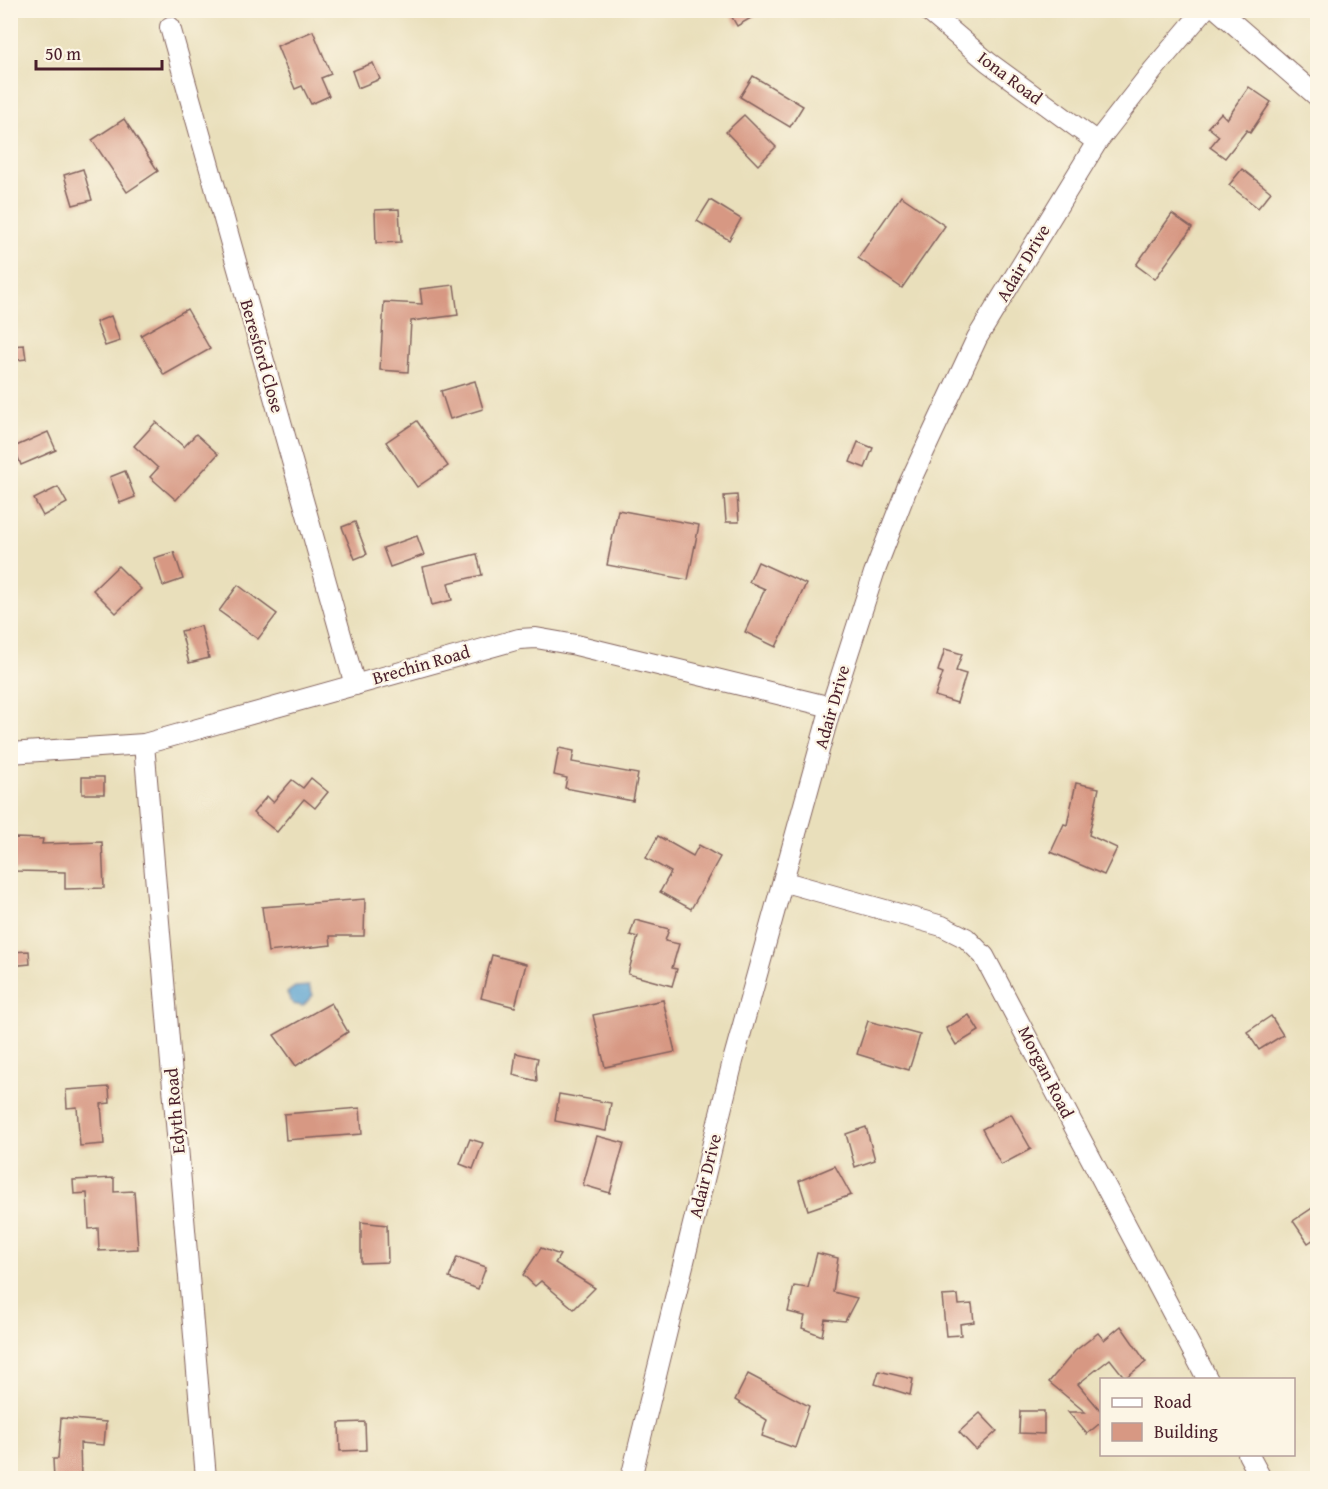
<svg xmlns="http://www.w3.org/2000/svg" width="1328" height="1489" font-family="'Gentium Book Plus',serif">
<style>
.water{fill:#59a2d0;stroke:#52607e;stroke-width:1.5}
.building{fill:#d79883}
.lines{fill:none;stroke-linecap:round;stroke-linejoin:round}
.minor-casing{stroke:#82625d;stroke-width:22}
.minor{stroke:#fff;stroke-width:20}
.labels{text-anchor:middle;stroke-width:4.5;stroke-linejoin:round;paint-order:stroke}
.street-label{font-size:18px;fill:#4a1f2b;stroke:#fcf5e5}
</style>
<rect width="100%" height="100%" fill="#fcf5e5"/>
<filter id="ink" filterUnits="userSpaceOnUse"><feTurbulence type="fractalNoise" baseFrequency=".0167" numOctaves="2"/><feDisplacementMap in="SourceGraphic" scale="12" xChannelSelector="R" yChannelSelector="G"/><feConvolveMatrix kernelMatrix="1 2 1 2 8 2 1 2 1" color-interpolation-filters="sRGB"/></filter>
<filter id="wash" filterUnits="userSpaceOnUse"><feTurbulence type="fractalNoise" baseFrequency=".008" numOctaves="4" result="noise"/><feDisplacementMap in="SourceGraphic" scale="24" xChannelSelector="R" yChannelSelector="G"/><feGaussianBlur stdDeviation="1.35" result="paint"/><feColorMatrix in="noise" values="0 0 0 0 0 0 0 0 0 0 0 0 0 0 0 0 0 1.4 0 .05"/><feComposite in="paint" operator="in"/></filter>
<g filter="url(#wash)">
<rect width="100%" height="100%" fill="#e9dfbb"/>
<path class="water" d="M309,986L313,995L303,1006L293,1004L287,993L295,987Z"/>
<g id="blocks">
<g class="building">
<path d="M728,10H765L737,26Z"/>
<path d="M313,31L331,74L321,78L329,96L311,104L302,86L295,89L277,46Z"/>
<path d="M373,63L380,79L358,88L352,71Z"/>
<path d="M753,76L803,106L790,127L740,97Z"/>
<path d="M1249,87L1271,102L1250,133L1247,130L1225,158L1210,147L1219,136L1208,127L1221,113L1227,119Z"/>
<path d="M744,115L776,147L758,165L726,132Z"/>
<path d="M124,119L158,171L127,192L92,140Z"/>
<path d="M83,169L92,200L73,205L64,175Z"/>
<path d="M1242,169L1271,192L1258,208L1229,185Z"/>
<path d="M901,196L945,226L902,288L858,258Z"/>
<path d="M710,200L741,219L729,240L697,221Z"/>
<path d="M399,209L401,242L376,243L375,210Z"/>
<path d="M1172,214L1192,228L1155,279L1136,265Z"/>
<path d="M454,285L458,315L411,321L408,372L380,370L384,302L422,304L420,289Z"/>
<path d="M187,309L210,349L164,375L141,335Z"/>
<path d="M111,316L120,341L105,346L96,322Z"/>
<path d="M24,345L26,359L10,361V346Z"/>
<path d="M475,381L483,409L450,419L441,391Z"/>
<path d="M417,421L448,466L417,487L386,442Z"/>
<path d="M156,422L184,447L196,434L218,454L176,500L150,477L158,468L134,446Z"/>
<path d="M48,432L56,450L21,465L14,447Z"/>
<path d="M858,442L873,448L865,468L850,462Z"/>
<path d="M125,471L135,497L120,503L110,477Z"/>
<path d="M58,487L67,503L43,516L34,499Z"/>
<path d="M737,495L739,522H726L724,496Z"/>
<path d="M618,510L699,525L688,580L607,565Z"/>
<path d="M355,522L367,554L355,559L342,527Z"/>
<path d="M417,536L424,555L390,567L383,548Z"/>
<path d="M174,552L183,579L163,586L154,558Z"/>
<path d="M477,554L482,575L448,583L452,600L432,605L423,567Z"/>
<path d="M758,562L806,584L776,647L745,632L765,589L749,582Z"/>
<path d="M118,566L141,589L116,613L93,590Z"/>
<path d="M238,585L277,614L258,639L219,611Z"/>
<path d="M201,626L209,658L189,663L181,631Z"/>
<path d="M945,649L962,654L956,671L966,674L957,703L935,696L943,673L938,671Z"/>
<path d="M559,748L574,751L572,762L638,774L633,801L565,788L567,778L554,775Z"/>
<rect x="82" y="777" width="22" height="17"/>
<path d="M311,778L328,792L315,808L304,799L277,832L253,813L267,796L273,802L292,780L303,788Z"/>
<path d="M1076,783L1099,788L1089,835L1117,848L1104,875L1051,852L1064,824L1067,825Z"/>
<path d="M658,836L693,856L699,845L720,857L691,909L660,892L671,872L646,858Z"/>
<path d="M14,838L43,839L42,844L102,842L104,888L65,889V872L14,871Z"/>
<path d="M365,899L364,936H330L331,945L268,952L262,907Z"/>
<path d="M635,920L669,929L665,941L679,944L672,968L677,969L672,986L628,974L638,937L630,935Z"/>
<path d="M29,951L30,964L10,966V952Z"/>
<path d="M492,955L526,964L515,1007L481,998Z"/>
<path d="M663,1000L675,1052L605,1067L593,1015Z"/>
<path d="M331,1003L348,1032L296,1066L274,1035Z"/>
<path d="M969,1015L979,1031L956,1045L946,1028Z"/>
<path d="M1271,1016L1283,1035L1259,1050L1247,1032Z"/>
<path d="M868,1021L920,1035L909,1070L857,1054Z"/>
<path d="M516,1053L538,1058L536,1067L537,1081L513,1075Z"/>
<path d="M109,1087L110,1103L101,1104L104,1144L80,1146L77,1107L67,1108L66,1090Z"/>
<path d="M559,1094L611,1103L606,1131L555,1121Z"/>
<path d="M360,1108L362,1134L286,1140L284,1114Z"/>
<path d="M1011,1114L1031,1149L1001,1165L982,1129Z"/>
<path d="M866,1127L875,1160L855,1167L846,1134Z"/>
<path d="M597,1136L624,1143L610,1193L583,1185Z"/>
<path d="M470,1139L483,1143L473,1169L460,1164Z"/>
<path d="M835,1166L851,1195L808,1210L799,1181Z"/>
<path d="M114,1178V1192L134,1191L138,1249L99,1251L98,1228L89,1229L87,1193L74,1194L73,1180Z"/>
<path d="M1317,1205V1237L1308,1243L1293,1221Z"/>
<path d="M361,1222L387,1225L388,1262L361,1263Z"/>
<path d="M541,1248L560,1255L555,1263L595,1288L574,1309L541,1281L535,1286L523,1275Z"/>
<path d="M817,1253L838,1258L833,1292L857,1298L845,1321L825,1319L822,1336L802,1328L805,1316L788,1312L794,1286L808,1288Z"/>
<path d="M457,1257L486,1267L478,1289L449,1278Z"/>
<path d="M958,1295L959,1305L972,1304L974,1322L960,1324L961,1335L946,1336L942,1296Z"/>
<path d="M1121,1326L1146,1362L1125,1378L1110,1359L1078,1384L1101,1411V1426L1099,1424L1087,1434L1068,1412H1085L1049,1382L1075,1351L1098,1333L1104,1340Z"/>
<path d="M879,1371L913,1379L910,1395L875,1384Z"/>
<path d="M748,1374L809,1406L795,1448L762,1436L767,1420L735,1400Z"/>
<path d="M1020,1411H1044V1434L1019,1433Z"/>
<path d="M980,1413L997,1431L976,1450L959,1432Z"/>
<path d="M61,1418L106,1422L104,1445L80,1443L81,1479H54L53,1459H58Z"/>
<path d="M365,1422L366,1450L340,1451L339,1423Z"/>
</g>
</g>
</g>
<g filter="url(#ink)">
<use href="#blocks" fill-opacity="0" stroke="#82625d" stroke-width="1.5"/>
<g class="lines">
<g class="minor-casing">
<g id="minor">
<path d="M927,10L988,62L1097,142"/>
<path d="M1218,10L1318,97"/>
<path d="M170,27L355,685"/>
<path d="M144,744L206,1478"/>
<path d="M10,753L144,744L519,639L536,638L576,645L831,707"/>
<path d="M785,882L942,926L966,938L984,956L1208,1380"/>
<path d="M1248,1454L1261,1478"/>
<path d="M631,1478L733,1061L831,707L874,573L907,488L977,338L1097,142L1154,69L1204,10"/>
</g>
</g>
<use href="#minor" class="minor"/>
</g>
</g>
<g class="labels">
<g class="street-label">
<text transform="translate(1010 78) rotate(37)" y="6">Iona Road</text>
<text transform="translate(1023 263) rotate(-59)" y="6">Adair Drive</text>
<text transform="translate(262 356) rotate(74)" y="6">Beresford Close</text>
<text transform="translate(421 665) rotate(-16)" y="6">Brechin Road</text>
<text transform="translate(832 707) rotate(-74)" y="6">Adair Drive</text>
<text transform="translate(1046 1072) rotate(63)" y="6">Morgan Road</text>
<text transform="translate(175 1111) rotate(-95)" y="6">Edyth Road</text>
<text transform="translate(705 1176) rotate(-76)" y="6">Adair Drive</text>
</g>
</g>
<rect width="1328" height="1489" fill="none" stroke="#fcf5e5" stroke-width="36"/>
<rect x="1100" y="1378" width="195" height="78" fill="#fcf5e5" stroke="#b59f9b" stroke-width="1.5"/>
<rect x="1112" y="1398" width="30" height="9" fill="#ffffff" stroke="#b59f9b" stroke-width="1.5"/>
<text x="1154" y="1408" font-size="18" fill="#4a1f2b">Road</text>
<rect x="1112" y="1423" width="30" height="18" fill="#d79883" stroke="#b59f9b" stroke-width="1.5"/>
<text x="1154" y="1438" font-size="18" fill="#4a1f2b">Building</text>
<path d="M36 60v9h126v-9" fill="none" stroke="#4a1f2b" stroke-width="3"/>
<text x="45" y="60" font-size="18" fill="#4a1f2b" stroke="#fcf5e5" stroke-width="4.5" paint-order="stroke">50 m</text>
</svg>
